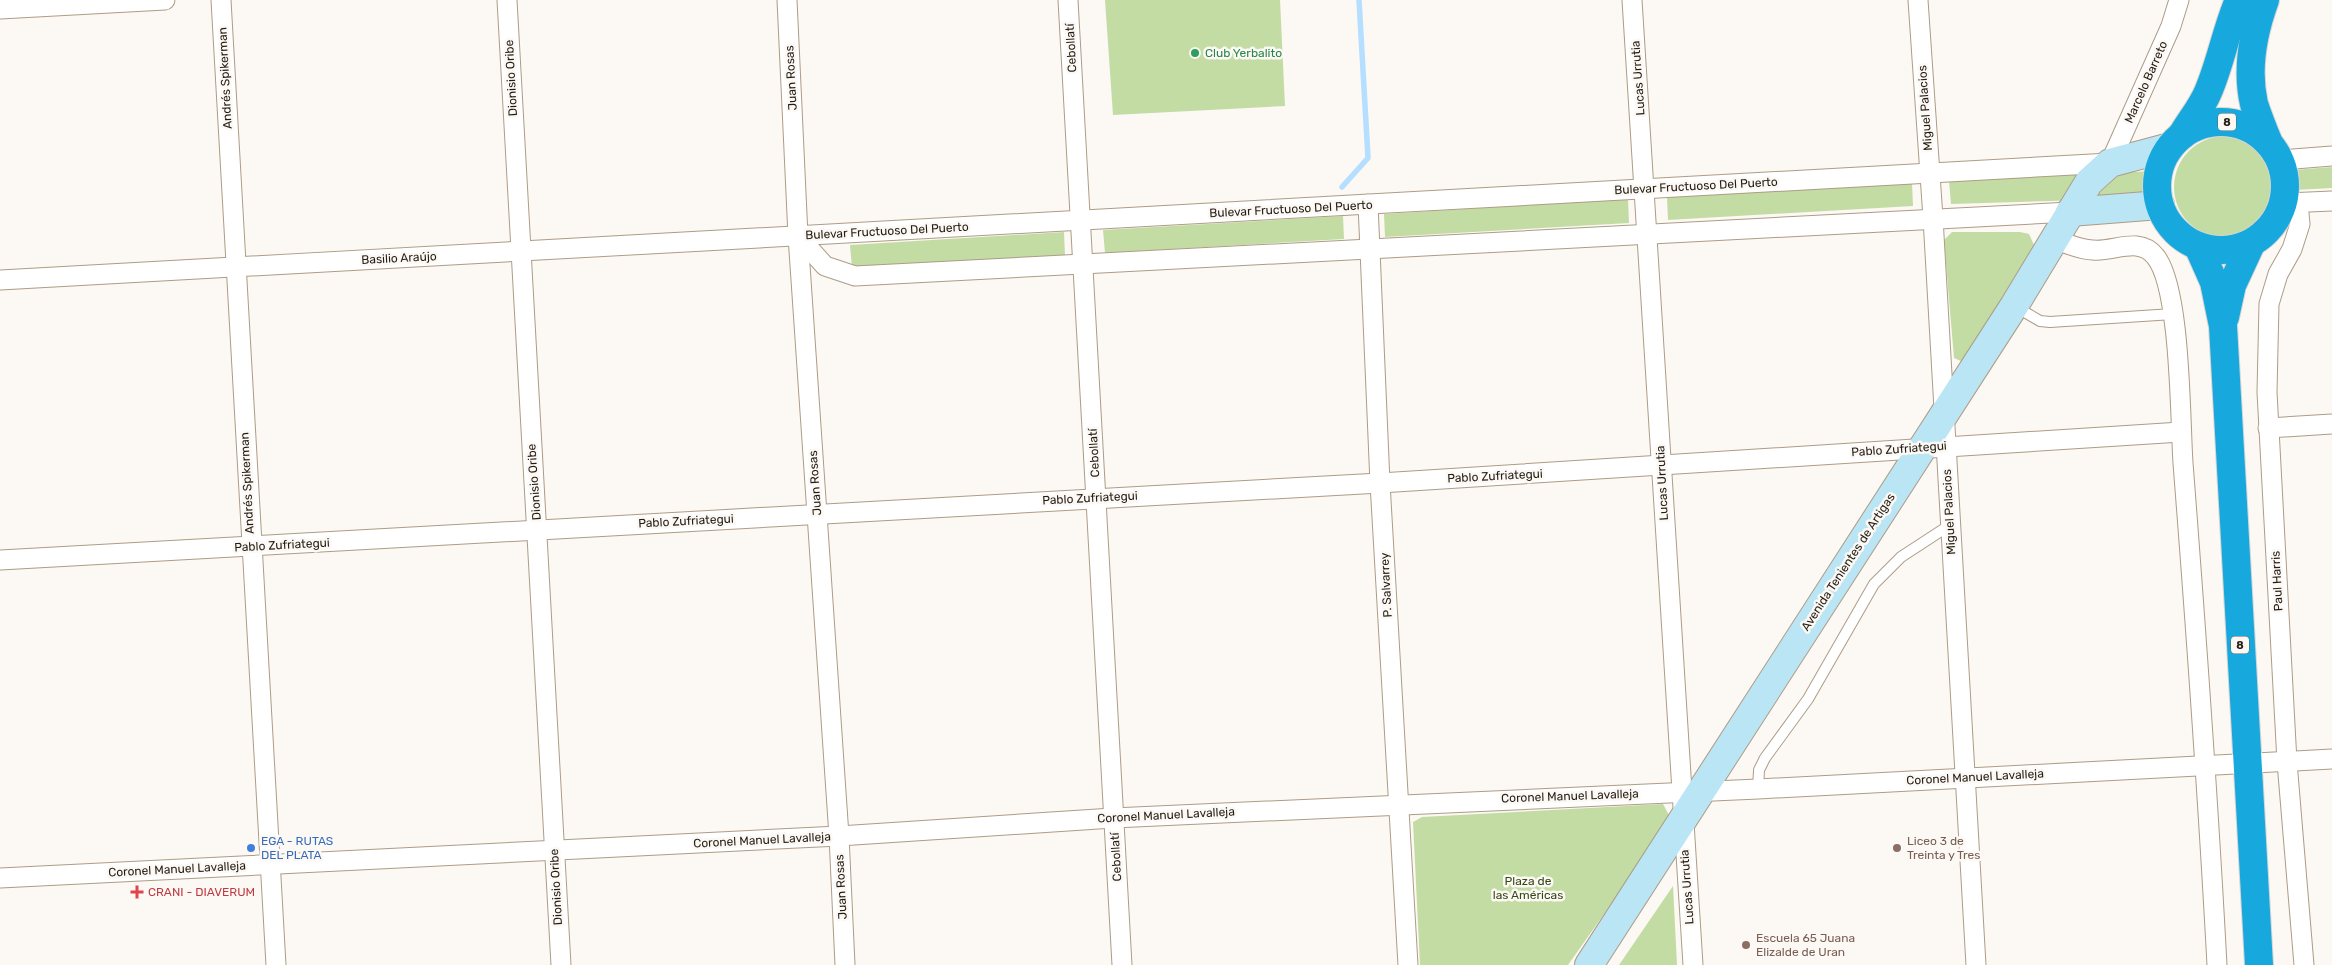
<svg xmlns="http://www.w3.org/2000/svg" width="2332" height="965" font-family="Rubik,sans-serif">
  <rect width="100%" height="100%" fill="#fcf8f4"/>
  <!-- green -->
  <g fill="#c3dca4">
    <path d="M1105 0H1280L1285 106 1113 115Z"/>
    <circle cx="2225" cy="187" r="51"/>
    <path d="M2332 167V188L2295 190 2294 170Z"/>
    <path d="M2154 171V198L1951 204 1949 181Z"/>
    <path d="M1912 183 1913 206 1668 220 1667 197Z"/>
    <path d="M1628 199 1629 223 1385 237 1384 214Z"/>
    <path d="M1343 216 1344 239 1105 253 1103 230Z"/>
    <path d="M1064 232 1065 256 852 268 850 245Z"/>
    <path d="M1952 232H2020L2029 234 2034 245 1965 359 1961 361 1954 358 1944 240Z"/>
    <path d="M1663 804 1671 819 1568 965H1420L1413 822 1422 817Z"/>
    <path d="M1673 886 1677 965H1619Z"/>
  </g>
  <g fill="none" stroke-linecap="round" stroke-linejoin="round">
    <!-- stream -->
    <path stroke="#b6deff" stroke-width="5.5" d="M1342 187 1368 158 1359 0"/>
    <defs>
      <g id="lane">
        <path d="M2016 307 2040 321 2050 322 2173 314"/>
        <path d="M1758 789 1759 770 1765 758 1808 699 1874 584 1901 557 1950 525"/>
      </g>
      <g id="street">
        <path d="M221 0 276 965"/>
        <path d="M507 0 561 965"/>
        <path d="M787 0 798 236 839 836 845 965"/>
        <path d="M1068 0 1122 965"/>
        <path d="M1632 0C1655 321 1670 644 1693 965"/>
        <path d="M1918 0 1933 218 1976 965"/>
        <path d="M0 9 165 0"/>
        <path d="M2281 160 2332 156"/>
        <path d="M2284 203 2332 201"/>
        <path d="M2298 203 2300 224 2292 249 2278 274 2269 304 2267 392 2287 762 2304 965"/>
        <path d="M1368 204 1380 483 1408 965"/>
        <path d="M798 236 825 266 855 276 2070 212"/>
        <path d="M2053 239C2066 243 2080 250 2093 250 2114 252 2139 236 2155 256 2181 286 2180 419 2183 463 2196 630 2208 797 2217 965"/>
        <path d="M0 280 2110 163 2171 26 2179 0"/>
        <path d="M2268 428 2332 424"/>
        <path d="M0 560 1380 483 2181 432"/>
        <path d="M0 878 839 836 1113 818 1758 789 2332 759"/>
      </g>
      <g id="secondary">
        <path d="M2070 212 2160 205"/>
        <path d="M1589 965 2014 306 2089 182 2110 163 2170 147"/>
      </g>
      <g id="highway">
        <path d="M2265 0C2253 33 2246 69 2254 104 2258 116 2263 129 2268 141"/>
        <circle cx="2221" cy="186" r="64"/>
        <path d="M2182 135C2190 121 2202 107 2208 92 2221 62 2226 30 2239 0"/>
        <path d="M2198 246 2214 282 2223 326 2259 965"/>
        <path d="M2225 317 2232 285 2251 244"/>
      </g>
    </defs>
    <!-- lane casing -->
    <use href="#lane" stroke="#ad9c86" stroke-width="12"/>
    <!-- street casing -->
    <use href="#street" stroke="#ad9c86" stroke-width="21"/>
    <!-- secondary casing -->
    <use href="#secondary" stroke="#ad9c86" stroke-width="30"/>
    <!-- highway casing -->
    <use href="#highway" stroke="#d7d6d5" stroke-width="30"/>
    <!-- lane -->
    <use href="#lane" stroke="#fff" stroke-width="10"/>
    <!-- street -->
    <use href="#street" stroke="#fff" stroke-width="19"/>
    <!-- secondary -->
    <use href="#secondary" stroke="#b9e5f5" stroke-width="28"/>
    <!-- highway -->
    <use href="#highway" stroke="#17a9dd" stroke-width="28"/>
  </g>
  <!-- markers -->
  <circle fill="#2e9e5b" stroke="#fcf8f4" stroke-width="2" cx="1195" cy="53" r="5"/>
  <circle fill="#3f7fe0" stroke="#fcf8f4" stroke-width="2" cx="251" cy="848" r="5"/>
  <g fill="#8d6e63" stroke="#fcf8f4" stroke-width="2">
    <circle cx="1897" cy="848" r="5"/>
    <circle cx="1746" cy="945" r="5"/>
  </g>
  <path fill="#e0444e" stroke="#fcf8f4" stroke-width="2" d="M134.5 884.5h5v5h5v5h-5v5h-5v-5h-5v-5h5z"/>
  <g text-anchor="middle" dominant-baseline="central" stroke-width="5" stroke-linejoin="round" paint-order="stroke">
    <!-- shield labels -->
    <g fill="#fcf8f4" stroke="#645e57" stroke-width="1">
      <rect x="2218" y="113.5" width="18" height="17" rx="4"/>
      <rect x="2231" y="636.5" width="18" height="17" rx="4"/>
    </g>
    <g font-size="11" font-weight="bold" fill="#231c14">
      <text x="2227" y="122">8</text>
      <text x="2240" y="645">8</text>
    </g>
    <!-- street labels -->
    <g font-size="12" fill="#231c14" stroke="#fcf8f4">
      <text transform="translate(1071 48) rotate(-93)">Cebollatí</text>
      <text transform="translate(225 78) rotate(-93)">Andrés Spikerman</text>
      <text transform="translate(511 78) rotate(-93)">Dionisio Oribe</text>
      <text transform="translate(791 78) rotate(-93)">Juan Rosas</text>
      <text transform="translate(1638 78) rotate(-94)">Lucas Urrutia</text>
      <text transform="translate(2146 82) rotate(-66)">Marcelo Barreto</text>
      <text transform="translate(1925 108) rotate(-94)">Miguel Palacios</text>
      <text transform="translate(1696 186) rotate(-3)">Bulevar Fructuoso Del Puerto</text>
      <text transform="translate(1291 209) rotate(-3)">Bulevar Fructuoso Del Puerto</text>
      <text transform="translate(887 231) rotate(-3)">Bulevar Fructuoso Del Puerto</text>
      <text transform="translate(399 258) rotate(-3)">Basilio Araújo</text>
      <text transform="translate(1899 449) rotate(-4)">Pablo Zufriategui</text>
      <text transform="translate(1094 453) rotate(-93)">Cebollatí</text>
      <text transform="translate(1495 476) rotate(-3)">Pablo Zufriategui</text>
      <text transform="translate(534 482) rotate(-94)">Dionisio Oribe</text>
      <text transform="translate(247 483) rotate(-93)">Andrés Spikerman</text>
      <text transform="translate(815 483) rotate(-94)">Juan Rosas</text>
      <text transform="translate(1662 483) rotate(-93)">Lucas Urrutia</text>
      <text transform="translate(1090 498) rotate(-3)">Pablo Zufriategui</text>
      <text transform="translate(1949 512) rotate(-93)">Miguel Palacios</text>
      <text transform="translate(686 521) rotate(-3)">Pablo Zufriategui</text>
      <text transform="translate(282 545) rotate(-3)">Pablo Zufriategui</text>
      <text transform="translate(1848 562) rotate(-57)">Avenida Tenientes de Artigas</text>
      <text transform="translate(2277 581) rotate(-93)">Paul Harris</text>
      <text transform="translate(1386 585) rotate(-93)">P. Salvarrey</text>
      <text transform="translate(1975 777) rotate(-3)">Coronel Manuel Lavalleja</text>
      <text transform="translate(1570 796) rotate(-2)">Coronel Manuel Lavalleja</text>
      <text transform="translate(1166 815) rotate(-3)">Coronel Manuel Lavalleja</text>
      <text transform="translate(762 840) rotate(-3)">Coronel Manuel Lavalleja</text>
      <text transform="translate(1116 857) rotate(-93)">Cebollatí</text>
      <text transform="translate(177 869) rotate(-3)">Coronel Manuel Lavalleja</text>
      <text transform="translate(556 887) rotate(-93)">Dionisio Oribe</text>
      <text transform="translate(841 887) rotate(-93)">Juan Rosas</text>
      <text transform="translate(1687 887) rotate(-94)">Lucas Urrutia</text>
    </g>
    <!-- leisure labels -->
    <g font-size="12" fill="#27864d" stroke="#fcf8f4" text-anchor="start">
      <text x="1205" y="53">Club Yerbalito</text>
    </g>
    <!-- shop labels -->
    <g font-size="12" fill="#366cbe" stroke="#fcf8f4" text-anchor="start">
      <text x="261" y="841">EGA - RUTAS<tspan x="261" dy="14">DEL PLATA</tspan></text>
    </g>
    <!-- education labels -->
    <g font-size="12" fill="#785e54" stroke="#fcf8f4" text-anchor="start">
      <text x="1907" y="841">Liceo 3 de<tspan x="1907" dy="14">Treinta y Tres</tspan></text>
      <text x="1756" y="938">Escuela 65 Juana<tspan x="1756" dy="14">Elizalde de Uran</tspan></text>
    </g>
    <!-- park labels -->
    <g font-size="12" fill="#354814" stroke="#fcf8f4">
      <text x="1528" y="881">Plaza de<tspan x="1528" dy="14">las Américas</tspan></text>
    </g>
    <!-- health labels -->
    <g font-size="12" fill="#be3a42" stroke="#fcf8f4" text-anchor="start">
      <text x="148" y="892">CRANI - DIAVERUM</text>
    </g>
  </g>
</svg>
